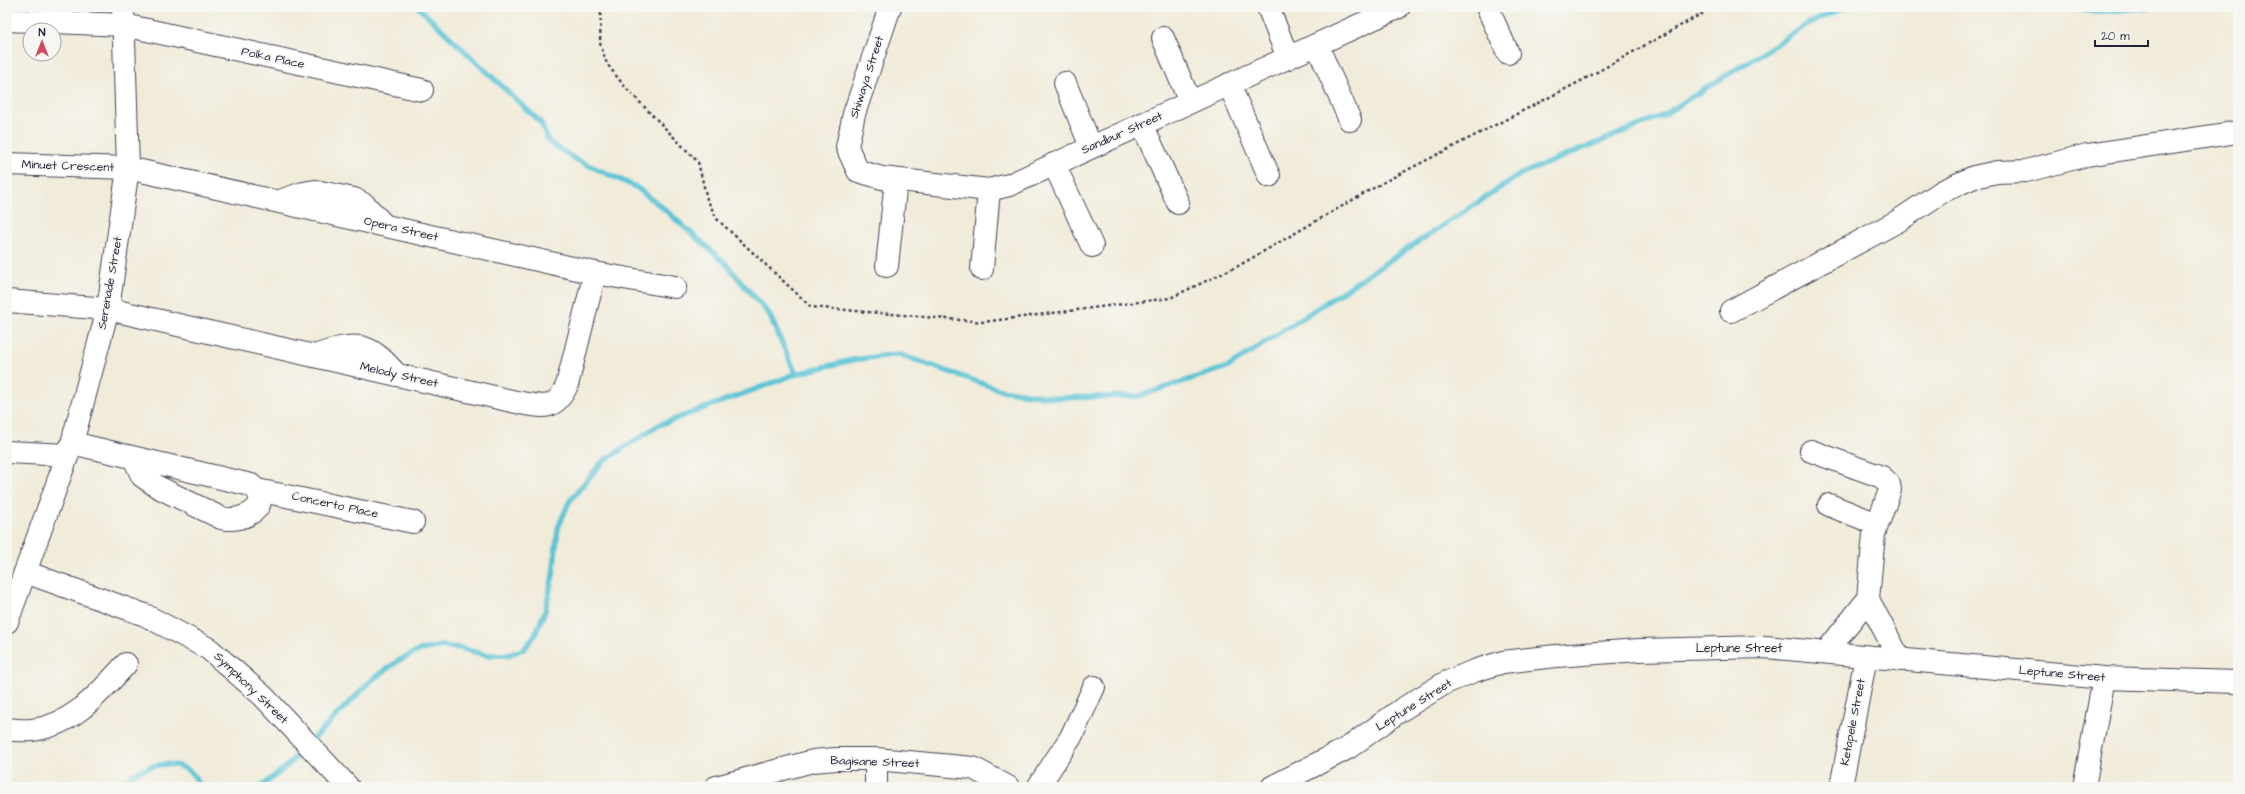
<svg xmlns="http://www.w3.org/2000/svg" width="2245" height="794" font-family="'Architects Daughter',sans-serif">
  <rect width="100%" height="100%" fill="#f6f6f2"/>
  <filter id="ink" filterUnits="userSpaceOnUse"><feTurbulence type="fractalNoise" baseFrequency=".025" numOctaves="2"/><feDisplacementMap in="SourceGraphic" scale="8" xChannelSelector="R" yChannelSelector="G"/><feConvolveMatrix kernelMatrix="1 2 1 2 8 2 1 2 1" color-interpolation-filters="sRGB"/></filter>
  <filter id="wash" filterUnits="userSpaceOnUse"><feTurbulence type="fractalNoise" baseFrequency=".012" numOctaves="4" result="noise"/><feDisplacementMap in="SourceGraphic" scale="16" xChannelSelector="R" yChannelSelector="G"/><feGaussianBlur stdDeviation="0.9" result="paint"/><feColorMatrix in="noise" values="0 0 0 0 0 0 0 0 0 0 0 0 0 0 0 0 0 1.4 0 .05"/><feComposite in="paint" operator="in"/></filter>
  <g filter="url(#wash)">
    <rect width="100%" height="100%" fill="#f1ebd9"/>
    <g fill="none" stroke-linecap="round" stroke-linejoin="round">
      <!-- stream -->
      <g stroke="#5bc4d6" stroke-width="5.5">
        <path d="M418 7 541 123 549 142 575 159 636 187 662 207 725 263 769 314 796 374"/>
        <path d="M2066 7C2092 14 2123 10 2150 7"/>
        <path d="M311 741 373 679 398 661 420 650 442 646 460 648 486 655H508L524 649 535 635 545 611 553 575 558 528 569 502 602 462 659 425 796 374 852 360 898 354 1001 390 1055 398 1139 396 1228 367 1521 174 1662 116 1808 24 1845 7"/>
        <path d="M117 787C124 782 132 775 140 771 163 760 191 761 200 787"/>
        <path d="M261 787 289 764 305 747"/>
      </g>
    </g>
  </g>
  <g filter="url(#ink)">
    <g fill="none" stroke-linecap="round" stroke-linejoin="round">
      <defs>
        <g id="minor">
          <path d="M890 7 854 114 847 147 858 171 882 178 989 190 1009 185 1399 7"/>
          <path d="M1268 7 1288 58"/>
          <path d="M1487 7 1508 53"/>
          <path d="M7 20 124 25 422 90"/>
          <path d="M1163 38 1190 102"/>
          <path d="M1317 45 1350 120"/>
          <path d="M1065 83 1091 147"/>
          <path d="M1229 84 1269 176"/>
          <path d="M1142 124 1178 203"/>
          <path d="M7 164 128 168 595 273 675 287"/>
          <path d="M1054 164 1092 246"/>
          <path d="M280 201 303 193 315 191 354 199 365 205 384 225"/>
          <path d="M887 266 896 180"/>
          <path d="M982 269 989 190"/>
          <path d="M7 301 108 309 516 402C542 407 555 412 567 385L595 273"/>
          <path d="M1731 311 1898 221 1943 191 1974 177 1997 172 2026 171 2087 155 2238 132"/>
          <path d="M315 356C356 341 368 341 397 375"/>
          <path d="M72 443 251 485C276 504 244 524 221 518L158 487 142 476 134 458"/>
          <path d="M1811 451 1882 477 1889 484 1890 490 1874 534 1868 599 1900 660"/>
          <path d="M7 452 67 455"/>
          <path d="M257 490 413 522"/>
          <path d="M1829 505 1877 524"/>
          <path d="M25 572 145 615 209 649 263 696 348 787"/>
          <path d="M7 622 72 443 108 309 128 168 123 7"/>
          <path d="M1826 652 1868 599"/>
          <path d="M7 729C15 730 24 731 32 730 73 726 100 692 126 664"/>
          <path d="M876 759V787"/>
          <path d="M716 787 813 761 836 759H876L973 768 1008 787"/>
          <path d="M1038 787 1071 737 1094 687"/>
          <path d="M1272 787 1348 748 1401 710 1445 683 1474 671 1503 662 1556 656 1639 650 1765 647 2104 678 2238 682"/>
          <path d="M1841 787 1866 657"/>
          <path d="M2084 787 2104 678"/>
        </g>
      </defs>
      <!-- minor casing -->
      <use href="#minor" stroke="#414053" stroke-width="24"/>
      <!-- path -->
      <path stroke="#414053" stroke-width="2.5" stroke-dasharray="3 3" stroke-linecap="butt" d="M601 7 600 43 607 64 625 87 698 162 707 199 717 219 811 307 983 322 1170 298 1240 265 1384 182 1579 82 1714 7"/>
      <!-- minor -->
      <use href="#minor" stroke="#fff" stroke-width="22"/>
    </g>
  </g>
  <g text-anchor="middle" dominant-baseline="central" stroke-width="3.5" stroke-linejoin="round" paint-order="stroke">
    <!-- street labels -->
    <g font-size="12" fill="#22223b" stroke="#f6f6f2">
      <text transform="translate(273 58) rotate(12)">Polka Place</text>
      <text transform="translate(867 77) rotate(-72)">Shiwaya Street</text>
      <text transform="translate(1122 133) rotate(-24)">Sandbur Street</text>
      <text transform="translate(68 166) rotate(2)">Minuet Crescent</text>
      <text transform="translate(401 229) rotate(13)">Opera Street</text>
      <text transform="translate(110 283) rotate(-80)">Serenade Street</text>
      <text transform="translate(399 375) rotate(13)">Melody Street</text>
      <text transform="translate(335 505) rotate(12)">Concerto Place</text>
      <text x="1739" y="648">Leptune Street</text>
      <text transform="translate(2062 674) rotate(5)">Leptune Street</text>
      <text transform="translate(251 688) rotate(44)">Symphony Street</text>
      <text transform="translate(1414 705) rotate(-32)">Leptune Street</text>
      <text transform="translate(1853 722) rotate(-79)">Ketapele Street</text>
      <text transform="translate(875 762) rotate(2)">Bagisane Street</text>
    </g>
  </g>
  <!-- margin -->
  <rect width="2245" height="794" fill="none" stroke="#f6f6f2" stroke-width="24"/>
  <!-- north arrow -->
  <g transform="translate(42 42)"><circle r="19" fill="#f6f6f2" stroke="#a1a1a9"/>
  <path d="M0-3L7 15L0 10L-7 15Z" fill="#d1495b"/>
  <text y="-6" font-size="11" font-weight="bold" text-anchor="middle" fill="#22223b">N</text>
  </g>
  <!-- scale -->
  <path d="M2095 40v6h53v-6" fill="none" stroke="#22223b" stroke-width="2"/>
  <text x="2101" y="40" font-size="12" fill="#22223b" stroke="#f6f6f2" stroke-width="3" paint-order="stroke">20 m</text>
</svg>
